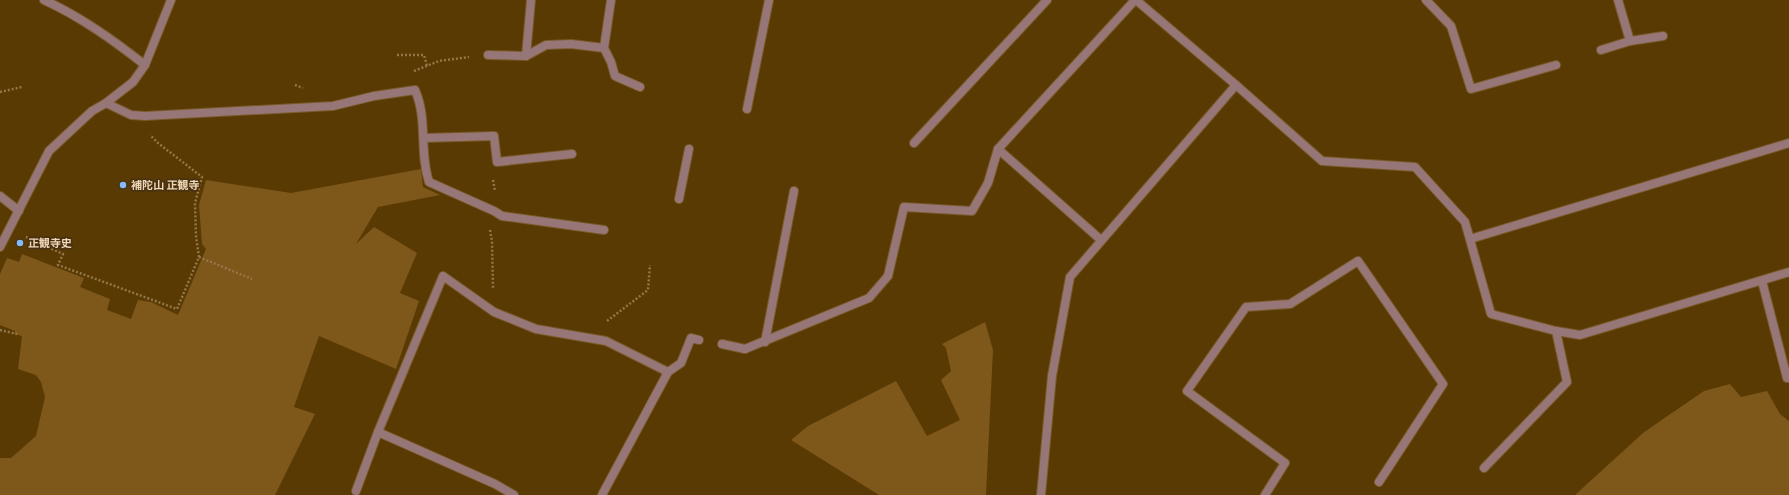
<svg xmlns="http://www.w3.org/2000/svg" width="1789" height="495" font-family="'Public Sans','Noto Sans JP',sans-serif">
  <rect width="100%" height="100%" fill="#5a3a03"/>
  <!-- green -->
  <g fill="#7e571b">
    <path d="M421 169 423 187 440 195 378 207 356 244 374 227 417 253 400 293 419 301 396 369 319 336 294 407 315 414 275 495H0V458H11L36 436 45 397 41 382 36 375 18 369 22 336 14 334 15 331 0 325V274L7 258 19 262 22 254 84 278 80 287 110 299 107 310 131 319 138 300 151 302 178 315 206 249 202 244 199 205 206 180 291 193Z"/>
    <path d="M985 322 993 350 986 495H879L791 440 808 426 896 381 927 436 960 420 941 380 951 371 946 348 942 344Z"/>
    <path d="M1730 384 1741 397 1767 391 1780 414 1789 421V495H1575L1643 433 1663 419 1704 391Z"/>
  </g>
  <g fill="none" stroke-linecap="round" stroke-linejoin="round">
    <defs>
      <g id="lane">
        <path d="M44 0C81 17 113 40 145 65"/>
        <path d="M488 55 526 56 546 45 571 44 604 48 611 62 615 76 640 87"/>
        <path d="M106 103 131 115 145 116 333 106 374 96 415 90C428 119 419 152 429 182L494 211 502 216 604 230"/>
        <path d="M424 138 494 136 497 162 572 154"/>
        <path d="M679 199 689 149"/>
        <path d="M722 344 745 349"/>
        <path d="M668 372 681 363 691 338 699 340"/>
        <path d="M356 491 378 432"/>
      </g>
      <g id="street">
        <path d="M1136 0 1236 85 1322 161 1415 167 1465 222 1491 314 1556 331 1580 335 1789 272"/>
        <path d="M1426 0 1451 26 1471 89 1556 65"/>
        <path d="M1618 0 1630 41"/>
        <path d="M604 48 611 0"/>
        <path d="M1601 50 1630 41 1663 36"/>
        <path d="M526 56 531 0"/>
        <path d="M747 109 769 0"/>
        <path d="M914 143 1047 0"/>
        <path d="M998 149 1101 240"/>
        <path d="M0 196 19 211"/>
        <path d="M1470 239 1789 143"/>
        <path d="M0 247 49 151 92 111 106 103 133 82 145 65 171 0"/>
        <path d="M1762 281 1787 378H1789"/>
        <path d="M765 342 794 191"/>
        <path d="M745 349 869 298 888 276 904 207 972 211 988 183 998 149 1135 0"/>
        <path d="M1484 468 1567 382 1556 331"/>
        <path d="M514 495 495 484 378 432 443 276 494 312 536 329 606 341 668 372 602 495"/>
        <path d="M1041 495 1052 376 1070 277 1236 85"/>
        <path d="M1265 495 1285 463 1187 391 1246 307 1290 304 1358 261 1443 384 1379 482"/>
      </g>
    </defs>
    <!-- lane casing -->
    <use href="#lane" stroke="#785927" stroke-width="10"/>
    <!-- street casing -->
    <use href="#street" stroke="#785927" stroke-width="10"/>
    <!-- path -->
    <g stroke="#937649" stroke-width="2.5" stroke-dasharray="2 2" stroke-linecap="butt">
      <path d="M397 55H424L427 66"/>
      <path d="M414 71 439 61 469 57"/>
      <path d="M295 85 303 88"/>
      <path d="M0 92 22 87"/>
      <path d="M493 180 495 191"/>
      <path d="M490 230 492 241 493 289"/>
      <path d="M26 237 63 254 58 265 177 309 199 257 196 236 195 203 202 177 158 143 150 135"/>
      <path d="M199 257 252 279"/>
      <path d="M607 321 648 290 650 265"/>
      <path d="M0 330 17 334"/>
    </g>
    <!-- lane -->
    <use href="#lane" stroke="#977678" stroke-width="8"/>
    <!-- street -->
    <use href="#street" stroke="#977678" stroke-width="8"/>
  </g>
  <!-- markers -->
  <g fill="#86bbfb" stroke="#493210" stroke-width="1.5">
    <circle cx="123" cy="185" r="4"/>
    <circle cx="20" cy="243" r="4"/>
  </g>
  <g text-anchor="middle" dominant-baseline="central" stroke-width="3.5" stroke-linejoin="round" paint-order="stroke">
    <!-- poi labels -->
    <g font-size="11" font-weight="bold" fill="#eed6b7" stroke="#493210" text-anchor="start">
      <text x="131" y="185">補陀山 正観寺</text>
      <text x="28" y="243">正観寺史</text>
    </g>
  </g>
</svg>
